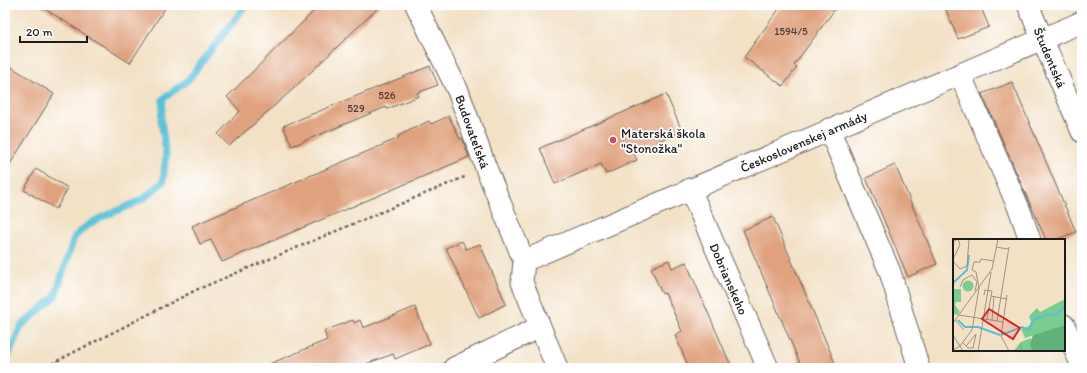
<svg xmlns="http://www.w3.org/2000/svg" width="1087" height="373" font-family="Itim,sans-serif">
  <rect width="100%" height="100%" fill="#fff"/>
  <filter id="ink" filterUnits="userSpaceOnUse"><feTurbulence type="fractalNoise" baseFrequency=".025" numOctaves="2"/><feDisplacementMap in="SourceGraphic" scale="8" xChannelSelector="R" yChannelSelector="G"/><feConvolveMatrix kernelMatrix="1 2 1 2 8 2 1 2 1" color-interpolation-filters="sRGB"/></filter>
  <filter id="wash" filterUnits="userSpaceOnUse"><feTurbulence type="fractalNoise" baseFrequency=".012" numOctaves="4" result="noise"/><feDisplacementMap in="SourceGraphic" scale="16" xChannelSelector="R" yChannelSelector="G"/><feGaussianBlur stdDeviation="0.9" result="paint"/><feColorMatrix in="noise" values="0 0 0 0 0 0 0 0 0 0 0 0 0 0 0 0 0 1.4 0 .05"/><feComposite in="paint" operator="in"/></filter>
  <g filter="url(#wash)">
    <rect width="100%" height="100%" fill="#f3e1c6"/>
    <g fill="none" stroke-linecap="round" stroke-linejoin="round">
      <!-- stream -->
      <path stroke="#5ac0d8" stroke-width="7" d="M5 364 21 326 55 297 74 238C94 214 120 213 144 198 150 194 157 187 163 182L166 155 161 120 163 99 188 80 246 5"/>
    </g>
    <g id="blocks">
      <!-- building -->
      <g fill="#e0a17e">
        <path d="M39 5H167L130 63Z"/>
        <path d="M320 5H381L292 90 229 146 218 134 240 111 227 97Z"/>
        <path d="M782 5H838L794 65 797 67 783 86 744 57Z"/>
        <path d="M944 5H980L989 27 958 39Z"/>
        <path d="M5 63 54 94 5 172Z"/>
        <path d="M430 66 438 85 417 93 419 96 387 109 386 107 292 146 283 126Z"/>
        <path d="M1012 82 1076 232 1055 240H1046L982 94Z"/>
        <path d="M666 94 682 131 633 152 637 160 606 174 601 164 555 184 540 148Z"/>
        <path d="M449 116 460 139 462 138 469 157 222 262 211 240 200 244 192 226 399 138 398 136 429 121 431 124Z"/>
        <path d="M895 165 937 264 908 277 866 178Z"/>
        <path d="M36 169 68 188 56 209 24 190Z"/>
        <path d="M773 217 837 368H802L743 230Z"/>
        <path d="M462 241 466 249 480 244 506 304 479 318 446 248Z"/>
        <path d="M669 260 672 268 686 262 732 368H689L675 335 682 331 665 293 662 294 651 268Z"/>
        <path d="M415 307 430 344 395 359 393 354 355 368H260L327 340 324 331 353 320 354 323 360 320 363 328Z"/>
      </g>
    </g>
  </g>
  <g filter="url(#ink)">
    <use href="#blocks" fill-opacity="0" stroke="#676158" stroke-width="1"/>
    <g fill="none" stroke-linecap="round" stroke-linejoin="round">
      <defs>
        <g id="street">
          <path id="s1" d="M416 5 458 91 486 168 524 261 522 282 557 368"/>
          <path id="s2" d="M1028 5 1082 132"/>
          <path d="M960 74 1020 211 1030 240"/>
          <path d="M829 129 890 272 919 368"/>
          <path id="s3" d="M690 189 768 368"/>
          <path id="s4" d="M524 261 1082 22"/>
          <path d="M1064 325 1082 366"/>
          <path d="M454 368 540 327"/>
        </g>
      </defs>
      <!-- street casing -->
      <use href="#street" stroke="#676158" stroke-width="23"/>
      <!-- path -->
      <g stroke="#676158" stroke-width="2.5" stroke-dasharray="3 3" stroke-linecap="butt">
        <path d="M1003 5H1004"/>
        <path d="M48 368 53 363 196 290 467 176"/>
      </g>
      <!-- street -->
      <use href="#street" stroke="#fff" stroke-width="21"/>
    </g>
  </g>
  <!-- markers -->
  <circle fill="#d1495b" stroke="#fff" stroke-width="1.5" cx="613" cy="140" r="4"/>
  <g text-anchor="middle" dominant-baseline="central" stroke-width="3.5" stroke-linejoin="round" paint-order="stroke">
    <!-- number labels -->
    <g font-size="11" fill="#4d3d34">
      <text x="791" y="31">1594/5</text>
      <text x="387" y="95">526</text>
      <text x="356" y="108">529</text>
    </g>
    <!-- street labels -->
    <g font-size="13" fill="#1c1c1c" stroke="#fff">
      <text stroke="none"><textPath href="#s2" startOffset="57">Študentská</textPath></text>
      <text stroke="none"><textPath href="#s1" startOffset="139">Budovateľská</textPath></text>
      <text stroke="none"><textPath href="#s4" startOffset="304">Československej armády</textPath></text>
      <text stroke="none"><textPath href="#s3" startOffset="98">Dobrianskeho</textPath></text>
    </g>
    <!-- poi labels -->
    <g font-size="13" fill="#1c1c1c" stroke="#fff" text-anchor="start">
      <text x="621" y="133">Materská škola<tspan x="621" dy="15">"Stonožka"</tspan></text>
    </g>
  </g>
  <!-- overview -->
  <g transform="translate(953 239)">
    <rect width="112" height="112" fill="#f3e1c6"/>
    <path d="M9.5 47a5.5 5.5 0 1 1 11 0a5.5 5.5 0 1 1-11 0ZM0 50H8V63H3L2 66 7 73 4 76 0 75ZM112 60V86L72 99 68 90 76 87 78 83 76 77 84 69 87 73ZM78 99 79 112H62L66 106 59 112 68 103Z" fill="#79cd90"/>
    <path d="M112 86V112H79L77 105 80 96Z" fill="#62b07a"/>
    <path fill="none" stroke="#5ac0d8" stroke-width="2" d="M0 44 14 31 16 16M5 81 12 88H25L47 96M48 96 69 88 76 91 80 81 94 76H102L112 68"/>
    <path fill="none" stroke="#9d9282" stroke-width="1" d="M0 3 5 0 7 6 0 20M43 8 55 10M0 22 7 30 14 27 16 0M7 48 10 41 19 36 24 43 22 52M31 56 32 51 39 52 34 80M54 56 48 97 56 112M38 57 54 60M6 76 50 83M2 81 11 91M39 81 41 57M44 82 56 8M0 84 39 30 45 0M0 96 10 112M10 104 15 109H20L23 95 13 107M0 111 7 107 19 91 26 49 23 33 19 31 21 23H27L28 20 41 22M25 112 38 33M61 112 68 106 69 112"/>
    <path fill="#d62828" fill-opacity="0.15" stroke="#d62828" stroke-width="2" d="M36 70 67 89 60 100 29 80Z"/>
    <rect width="112" height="112" fill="none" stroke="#1c1c1c" stroke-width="2"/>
  </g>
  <!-- margin -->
  <rect width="1087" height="373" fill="none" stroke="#fff" stroke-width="20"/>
  <!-- scale -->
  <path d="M20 36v6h67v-6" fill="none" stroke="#1c1c1c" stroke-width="2"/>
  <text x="26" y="36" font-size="12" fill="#1c1c1c" stroke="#ffffff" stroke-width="3" paint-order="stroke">20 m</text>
</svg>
